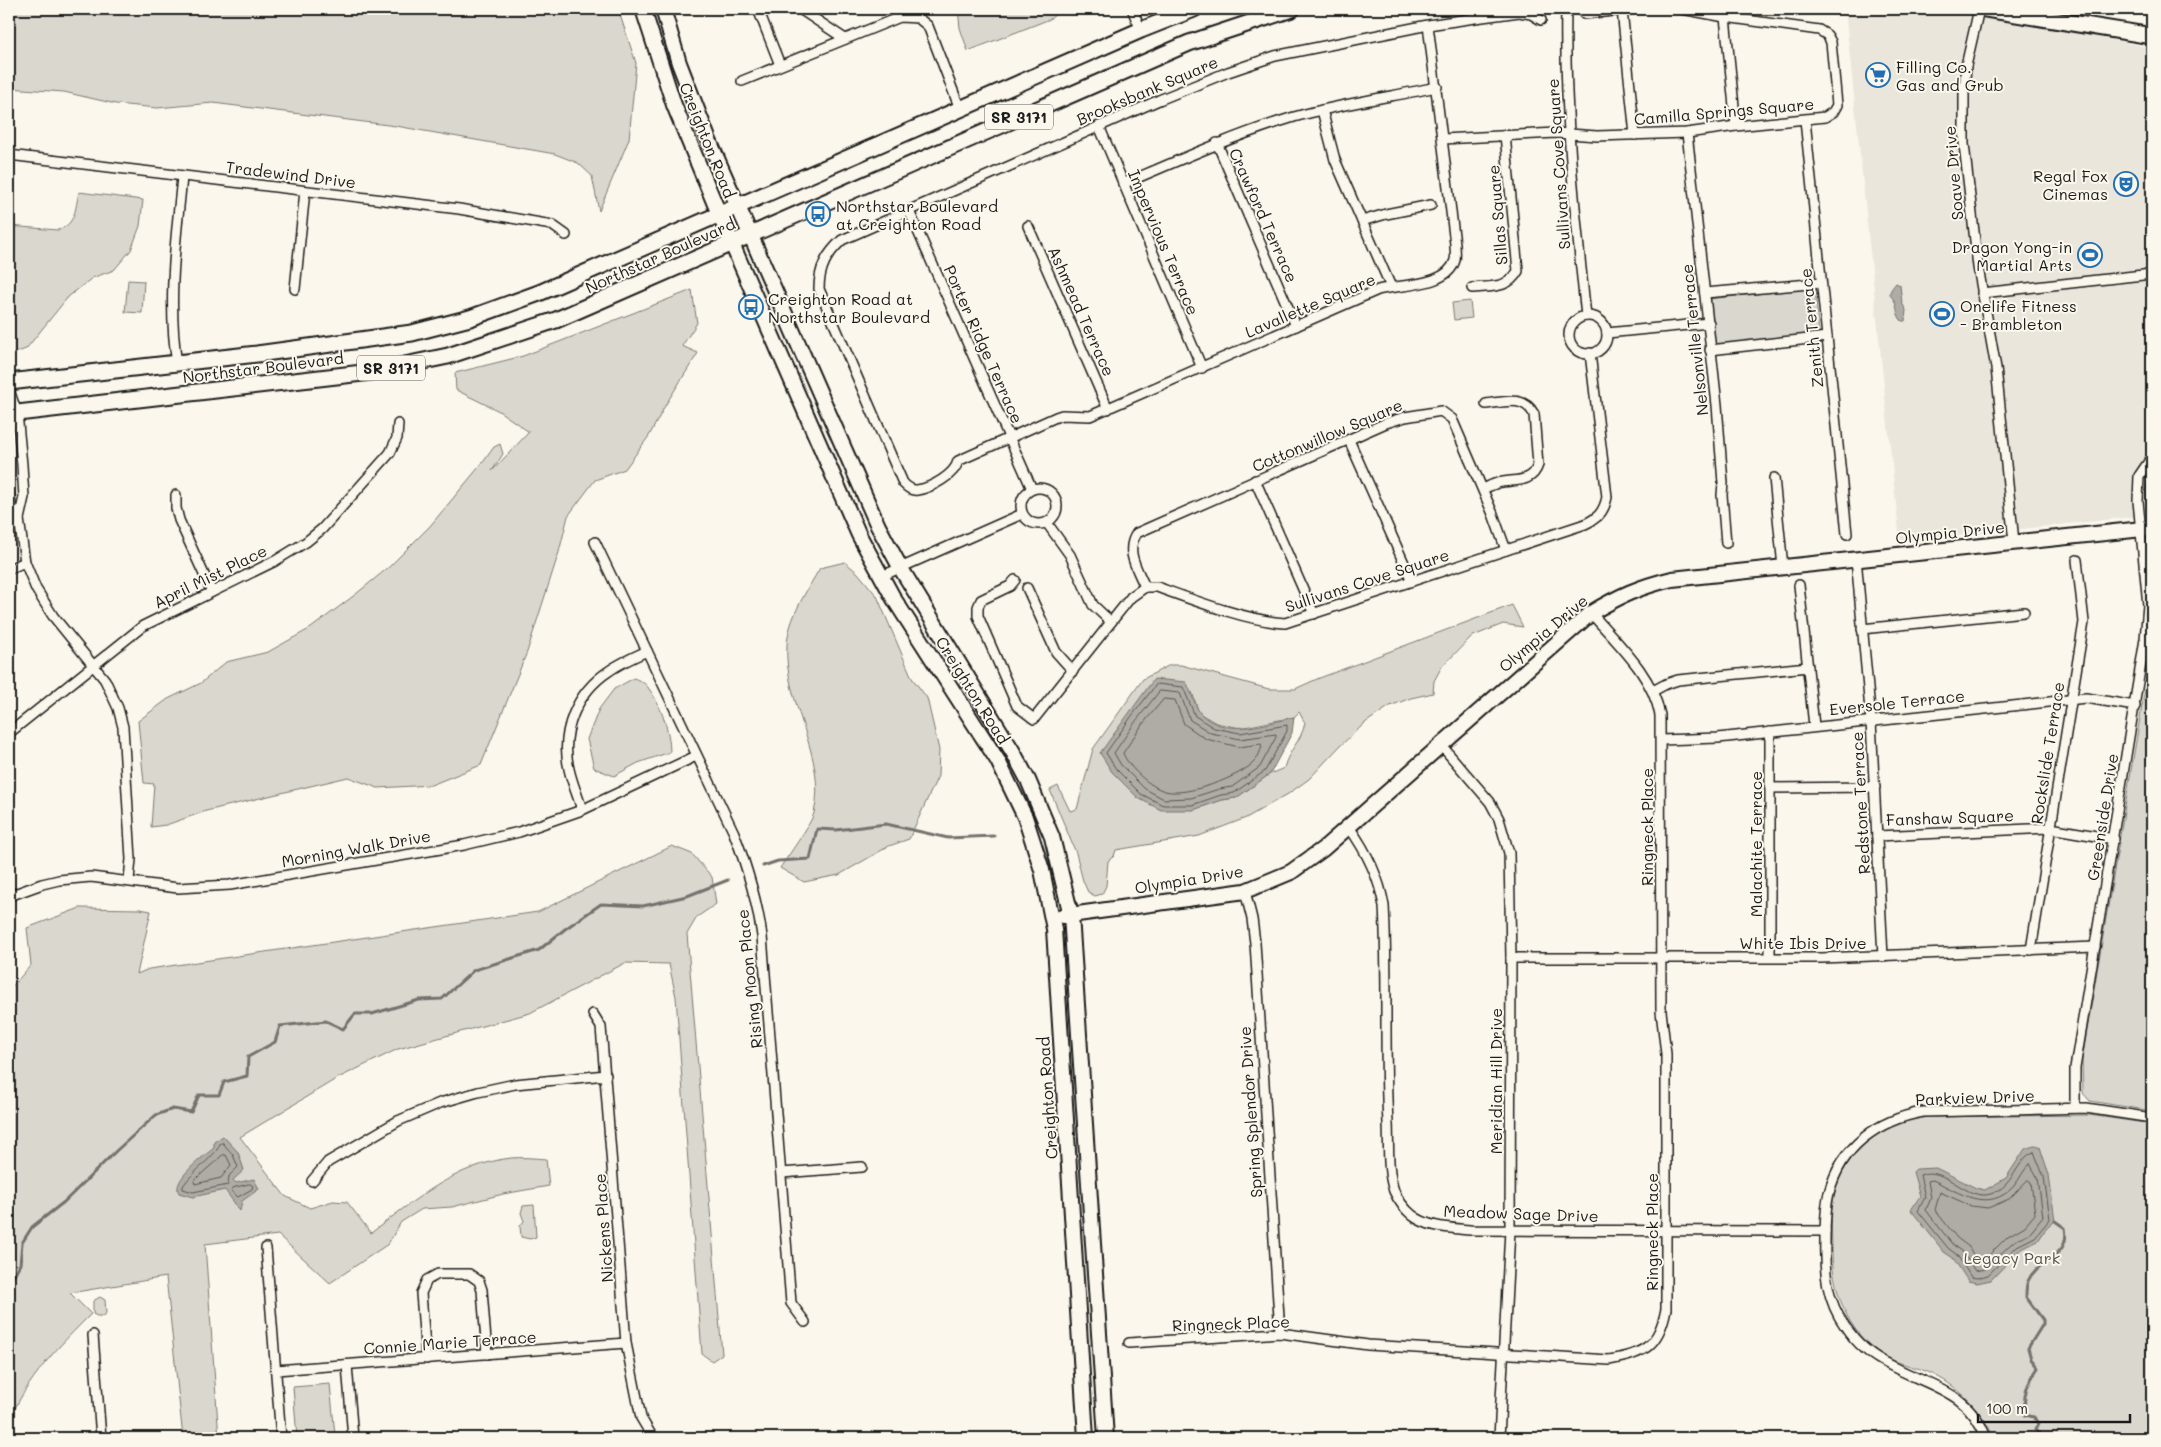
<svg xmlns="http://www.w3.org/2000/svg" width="2161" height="1447" font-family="Mali,sans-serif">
  <rect width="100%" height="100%" fill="#fbf7ec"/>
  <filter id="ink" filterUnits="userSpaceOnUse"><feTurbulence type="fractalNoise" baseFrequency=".02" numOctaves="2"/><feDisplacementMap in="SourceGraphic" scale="10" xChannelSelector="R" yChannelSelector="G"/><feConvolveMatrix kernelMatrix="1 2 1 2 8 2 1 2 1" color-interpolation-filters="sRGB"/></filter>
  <g filter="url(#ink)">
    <!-- built -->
    <path fill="#eae6dc" d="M1845 9H1916L2011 19 2152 48V515L1900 542Z"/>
    <!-- green -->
    <g fill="#dad7ce" stroke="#7b7a75" fill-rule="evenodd">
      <path d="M9 9H618L636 63 629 139 599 211 592 176 578 163 555 154 396 126 213 103 157 108 116 104 64 92 9 88Z"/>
      <path d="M958 9H1061V10L1050 19 968 51 960 28Z"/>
      <path d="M79 192 143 200 140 226 131 250 114 270 92 278 68 297 26 349 9 355V226L58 230C76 224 75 209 79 192Z"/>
      <path d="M128 280 144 281 142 313 125 312Z"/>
      <path d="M1815 288 1819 334 1713 345 1708 299Z"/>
      <path d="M692 290 697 323 682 346 698 353 666 404 649 436 625 469 595 480 568 516 559 552 527 652 481 765 431 785 378 788 348 777 206 811 166 825 151 827 154 784 144 783 138 721 168 699 201 683 226 662 268 652 311 628 356 594 389 567 430 526 484 461 494 447 500 444 503 454 492 471 529 432 499 411 456 390 455 373 523 356Z"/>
      <path d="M1470 301 1472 318 1454 320 1452 303Z"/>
      <path d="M2152 468V509C2142 496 2146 482 2152 468Z"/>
      <path d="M845 562 858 573 877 596 912 678 927 698 939 750 938 776 909 839 889 846 839 875 804 882 780 868C788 856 811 824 814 813 828 757 783 701 787 645 788 619 807 590 820 568Z"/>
      <path d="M1512 605 1523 627 1503 624 1471 637 1441 668 1434 681 1433 693 1411 698 1390 706 1365 723 1340 746 1309 779 1288 794 1246 818 1199 836 1116 850 1114 856 1108 861 1106 886 1102 894 1095 896 1088 892 1083 881 1076 853 1050 790 1058 786 1070 811 1077 809 1093 749 1143 679 1170 665H1181L1269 689H1295L1317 679ZM1192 692 1199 713 1216 723 1240 728 1294 717 1299 712 1305 723C1301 742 1289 749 1284 768L1270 774 1236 798 1222 800 1193 810Z"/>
      <path d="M2152 647V1111L2090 1101 2083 1093 2082 1060Z"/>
      <path d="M634 678C638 680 644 682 647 686 660 703 670 730 670 752L638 763 614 776 594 768 587 739 599 709 614 689Z"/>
      <path d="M672 846 692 854 712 877 716 904 697 917 687 934 722 1354 712 1361 702 1354 676 997 669 964 625 963 530 1013 398 1049 336 1079 240 1137 285 1196 310 1208 333 1201 347 1202 371 1233C413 1201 457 1164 511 1158 522 1157 534 1158 546 1159L549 1186 503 1194 452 1207 422 1209 401 1222 388 1244 330 1283 278 1235 205 1244 219 1438H183L166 1277 70 1293 91 1314C59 1346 26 1379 9 1422V990L31 965 27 928 80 908 140 909 151 911 137 974 149 969 538 912Z"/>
      <path d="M2089 1115 2152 1124V1438H1994C1981 1409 1958 1385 1928 1372 1917 1367 1904 1365 1892 1360 1851 1341 1833 1296 1832 1253 1832 1230 1829 1207 1837 1185 1851 1147 1883 1124 1922 1117Z"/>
      <path d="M534 1205 536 1237 530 1239 521 1237 520 1226 524 1221 521 1213 523 1206Z"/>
      <path d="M100 1297 105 1300 106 1313 104 1316H97L93 1314V1301Z"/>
      <path d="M330 1384 335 1435 297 1438 293 1387Z"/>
    </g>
    <!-- water -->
    <g fill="#afaca5" stroke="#74726e">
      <path d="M1896 283 1900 285 1902 303 1906 310 1905 321H1902C1897 315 1898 313 1896 306 1893 293 1884 297 1896 283Z"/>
      <path d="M1154 679 1186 682C1191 690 1196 709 1201 714 1226 738 1265 724 1294 717L1292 733 1270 774 1236 798 1222 800 1193 810H1161L1138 798 1112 772 1100 753Z"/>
      <path d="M223 1136 238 1152 244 1170 233 1180 236 1183 254 1179 259 1189 242 1201 240 1211 225 1190 193 1197 179 1193C171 1180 204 1156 214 1148V1142Z"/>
      <path d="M2037 1145 2040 1147 2049 1175 2055 1221 2046 1229 2038 1241 2020 1250 1991 1280 1977 1283 1968 1281 1953 1258 1944 1252 1911 1210 1920 1196 1913 1172 1916 1169 1936 1168 1976 1188 1985 1190 2006 1178 2025 1149Z"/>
    </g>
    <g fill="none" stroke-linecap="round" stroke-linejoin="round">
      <!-- shore -->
      <g stroke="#575653" stroke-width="1">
        <path d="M1157 684 1183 687 1195 716 1214 728 1240 733 1287 725V731L1265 771 1234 793 1221 795 1192 805H1163L1141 794 1116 769 1106 753 1131 717Z"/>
        <path d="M1160 691 1180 693 1190 720 1211 733 1240 739 1276 734V737L1260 767 1232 787 1219 789 1191 798 1164 799 1145 789 1121 765 1114 753 1136 721Z"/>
        <path d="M1164 699 1175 700 1184 724 1206 739 1239 747 1261 744 1262 747C1260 751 1258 758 1255 761 1241 777 1186 797 1165 791 1150 787 1128 767 1123 753L1142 725Z"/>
        <path d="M223 1143 233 1155 238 1167 229 1176 228 1185 193 1192 183 1189V1186C191 1173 218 1154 220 1144Z"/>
        <path d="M2034 1152 2044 1177 2050 1219 2035 1237 2017 1246 1988 1275 1977 1278 1971 1277 1957 1255 1948 1248 1918 1211 1925 1197 1920 1175C1943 1165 1963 1197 1986 1195 2014 1191 2017 1156 2034 1152Z"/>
        <path d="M223 1155H226L231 1165 221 1178 195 1184 194 1181Z"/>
        <path d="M2030 1164 2038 1178 2043 1217 2031 1232 2013 1242 1985 1269 1975 1271 1962 1251 1952 1244 1926 1210 1931 1198 1928 1181 1933 1180C1960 1193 1988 1214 2014 1186 2020 1179 2023 1170 2030 1164Z"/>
        <path d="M2028 1180 2031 1182 2035 1214 2025 1226 2008 1236 1981 1263 1977 1262 1969 1247 1957 1238 1935 1210 1940 1192 1971 1206 1988 1208 2009 1199Z"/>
        <path d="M250 1184 253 1186 252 1189 238 1197 231 1191 233 1188Z"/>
      </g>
      <!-- stream -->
      <g stroke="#74726e" stroke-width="3">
        <path d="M763 866 778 861 810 859 817 829 836 830 886 824 948 838 994 836"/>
        <path d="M9 1284 20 1264 22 1243 32 1227 64 1202 117 1150 156 1115 173 1109 191 1112 199 1095H219L224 1082 247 1076 248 1057 275 1042 280 1026 326 1021 343 1029 355 1014H372L419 1000 442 999 474 970 539 950 565 929 601 904 643 906 687 896 728 880"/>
        <path d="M2044 1438 2035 1430 2038 1424 2034 1417 2025 1415C2023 1394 2026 1385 2038 1368L2031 1359 2028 1348 2043 1324V1320L2026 1297C2026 1292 2026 1285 2028 1281 2038 1258 2071 1258 2065 1228L2055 1221"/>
      </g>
      <defs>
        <g id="street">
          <path d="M758 9 780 65"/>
          <path d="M800 9 845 39"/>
          <path d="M1132 9 1141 30"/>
          <path d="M1566 9C1564 113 1575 212 1586 316"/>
          <path d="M1979 9 1966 66 1964 93V144L1978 267 1996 368 2014 542"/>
          <path d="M1622 10 1635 135"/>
          <path d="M1584 14 1635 9"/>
          <path d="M1725 17 1736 126"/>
          <path d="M1428 25 1455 244C1455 249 1456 256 1455 260 1448 287 1401 284 1378 290L1090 416 1062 415 1056 417 958 461C955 475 931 488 917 490 911 491 907 487 903 483L819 289C819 267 827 254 842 240L1159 100 1228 72 1275 56 1428 25 1475 18 1519 12 1531 14 1541 20"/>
          <path d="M742 81 900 17 918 18 928 26 960 109"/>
          <path d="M1322 110 1335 160 1391 287"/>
          <path d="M1805 120 1847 534"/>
          <path d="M1099 126 1202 368"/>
          <path d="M1687 133 1717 405 1723 483 1722 495 1726 543"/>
          <path d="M1443 139 1556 133 1597 136 1687 133 1736 126 1825 117 1833 112 1837 105 1831 42 1827 35 1819 30 1725 17 1682 9"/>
          <path d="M1217 143 1296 326"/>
          <path d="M9 155 459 209 552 225 566 235"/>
          <path d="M1123 184C1179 160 1235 135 1294 117 1341 104 1389 97 1437 87"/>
          <path d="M909 211 1032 489"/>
          <path d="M1362 221 1386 214 1431 205"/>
          <path d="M1028 226 1108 409"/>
          <path d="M1472 288C1491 286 1508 289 1518 271L1505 135"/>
          <path d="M295 289 305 191"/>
          <path d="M1705 293 1821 283"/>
          <path d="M1982 293 2152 274"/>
          <circle cx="1588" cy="335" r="19"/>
          <path d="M1607 333 1709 323"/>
          <path d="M1710 350 1827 337"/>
          <path d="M177 364C167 301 176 239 182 177"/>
          <path d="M9 390 17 413 22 465 24 497 19 519 25 562 36 589 53 616 105 680 118 708 123 727 131 859 129 880"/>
          <path d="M1349 440 1412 581"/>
          <path d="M1774 478 1783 567"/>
          <path d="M1255 480 1314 614"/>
          <circle cx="1039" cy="506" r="18"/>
          <path d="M1483 489C1488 487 1493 484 1498 483 1514 479 1532 484 1538 465L1534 414C1524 395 1504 402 1486 404"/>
          <path d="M9 493 11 506 19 519"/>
          <path d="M176 495V508L179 520 212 592"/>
          <path d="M1047 523 1070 555 1093 605 1111 622"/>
          <path d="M595 542 734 833C747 867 757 900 762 936L791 1303 805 1322"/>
          <path d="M1856 558 1871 721 1883 957"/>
          <path d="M9 569 25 562"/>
          <path d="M882 576 1022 514"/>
          <path d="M1015 580 1010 586 981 600 978 607V616L1017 706 1034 719 1131 597 1145 587H1157C1193 600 1248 621 1285 623L1585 524C1598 518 1604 512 1607 497L1590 353"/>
          <path d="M1799 585 1814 726"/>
          <path d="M1145 587C1138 570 1124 551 1137 533L1386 423 1405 417 1441 411 1452 419 1493 514 1506 550"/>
          <path d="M1027 588 1056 652 1073 671"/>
          <path d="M1862 629 2024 612"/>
          <path d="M1653 691 1666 684 1678 680 1808 667"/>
          <path d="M1770 732V957"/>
          <path d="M9 733 143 626 275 561 306 542 322 529 390 453 397 438 398 424"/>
          <path d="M1661 740 1718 738 2086 698 2135 706"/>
          <path d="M1441 745 1490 802 1499 819 1509 853 1511 958 1510 1230 1499 1438"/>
          <path d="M1770 788 1875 787"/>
          <path d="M582 810C578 796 572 783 569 769 560 731 577 692 609 671 620 663 634 657 647 651"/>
          <path d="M1349 827C1367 852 1379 876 1384 906 1388 978 1384 1051 1388 1123 1389 1145 1387 1170 1394 1191 1398 1200 1405 1209 1412 1215 1428 1228 1451 1228 1470 1230L1825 1231"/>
          <path d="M1877 836 2050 828 2114 839"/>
          <path d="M1245 891 1252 919 1255 943 1280 1333"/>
          <path d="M9 896 42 884 59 880 91 877 178 888 230 885 464 845 519 832 582 810 696 756"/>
          <path d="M2031 950 2084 622 2077 560"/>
          <path d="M1511 958H1822L2095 947"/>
          <path d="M593 1014 601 1027 626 1343 641 1418 653 1438"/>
          <path d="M2075 1108V1068L2145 639 2148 605 2138 501 2139 476 2152 457"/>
          <path d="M781 1173 862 1167"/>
          <path d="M312 1181 328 1162 398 1121 440 1103 478 1092 515 1084 606 1075"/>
          <path d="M266 1248 281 1438"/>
          <path d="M93 1335 101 1438"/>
          <path d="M1129 1343 1280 1333 1368 1345 1609 1360C1644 1354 1659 1346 1666 1309V1054L1661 1011 1660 715C1652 674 1618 644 1591 613"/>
          <path d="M426 1359 421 1293 427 1280 438 1274H469L479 1281 482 1290 487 1354"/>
          <path d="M347 1365 353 1438"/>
          <path d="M276 1370 626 1343"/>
          <path d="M1986 1438C1970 1391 1928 1386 1890 1365 1871 1356 1856 1343 1845 1326 1827 1301 1824 1272 1825 1242 1825 1227 1825 1209 1829 1193 1841 1146 1878 1120 1923 1112L2086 1108 2152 1118"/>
        </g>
        <g id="secondary">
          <path d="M643 9 674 105 719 214 859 535 894 599 998 761 1025 817 1042 870 1054 929 1086 1438"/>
          <path d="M663 9 679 63 708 138 878 526 900 567 1013 752 1028 780 1052 837 1071 915 1106 1438"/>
          <path d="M1063 916 1245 891 1291 872 1323 849 1591 613C1619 596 1639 587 1672 579L2152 528"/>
        </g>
        <g id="primary">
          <path d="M1986 9 2152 36"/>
          <path d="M9 382 257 354 412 333 470 318 539 293 1141 30 1194 9"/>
          <path d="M9 414 371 372 448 356 556 320 1189 43 1292 9"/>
        </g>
      </defs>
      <!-- street casing -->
      <use href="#street" stroke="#1c1c1c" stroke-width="12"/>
      <!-- secondary casing -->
      <use href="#secondary" stroke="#1c1c1c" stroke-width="18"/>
      <!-- primary casing -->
      <use href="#primary" stroke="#1c1c1c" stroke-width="19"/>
      <!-- street -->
      <use href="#street" stroke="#fbf7ec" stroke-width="9"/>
      <!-- secondary -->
      <use href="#secondary" stroke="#fbf7ec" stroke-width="14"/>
      <!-- primary -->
      <use href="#primary" stroke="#fbf7ec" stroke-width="15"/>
    </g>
  </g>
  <!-- icons -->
  <defs>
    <symbol id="supermarket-ring" viewBox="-11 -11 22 22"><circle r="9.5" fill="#fbf7ec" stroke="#1f6fb2" stroke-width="1.5"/><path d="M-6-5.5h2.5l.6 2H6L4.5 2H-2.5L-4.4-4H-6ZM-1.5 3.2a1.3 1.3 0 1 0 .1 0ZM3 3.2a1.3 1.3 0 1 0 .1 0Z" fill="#1f6fb2"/></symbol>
    <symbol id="theatre-ring" viewBox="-11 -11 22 22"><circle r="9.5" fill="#fbf7ec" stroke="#1f6fb2" stroke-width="1.5"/><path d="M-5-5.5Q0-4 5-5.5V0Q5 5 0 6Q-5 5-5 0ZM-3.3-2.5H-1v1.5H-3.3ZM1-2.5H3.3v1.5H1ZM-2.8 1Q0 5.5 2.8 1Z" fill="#1f6fb2"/></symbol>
    <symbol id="bus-ring" viewBox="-11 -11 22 22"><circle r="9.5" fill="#fbf7ec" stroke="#1f6fb2" stroke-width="1.5"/><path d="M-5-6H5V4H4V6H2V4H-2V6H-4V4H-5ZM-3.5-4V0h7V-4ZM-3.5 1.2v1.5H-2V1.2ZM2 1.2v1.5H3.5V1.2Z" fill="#1f6fb2"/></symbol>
    <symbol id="stadium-ring" viewBox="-11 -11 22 22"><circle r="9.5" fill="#fbf7ec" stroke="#1f6fb2" stroke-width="1.5"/><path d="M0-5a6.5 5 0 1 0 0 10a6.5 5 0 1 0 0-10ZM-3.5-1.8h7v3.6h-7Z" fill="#1f6fb2"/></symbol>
  </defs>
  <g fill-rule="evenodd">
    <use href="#supermarket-ring" x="1864" y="61" width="28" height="28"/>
    <use href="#theatre-ring" x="2112" y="170" width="28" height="28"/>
    <use href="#bus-ring" x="804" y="200" width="28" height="28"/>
    <use href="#stadium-ring" x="2076" y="241" width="28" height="28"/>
    <use href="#bus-ring" x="737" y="293" width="28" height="28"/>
    <use href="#stadium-ring" x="1928" y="300" width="28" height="28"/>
  </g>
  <g text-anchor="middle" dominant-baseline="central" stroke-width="4" stroke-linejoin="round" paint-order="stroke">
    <!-- shield labels -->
    <g fill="#fbf7ec" stroke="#5f5e5a" stroke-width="1">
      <rect x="985" y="104.5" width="68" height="25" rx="4"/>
      <rect x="357" y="355.5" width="68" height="25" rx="4"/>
    </g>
    <g font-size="15" font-weight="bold" fill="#1c1c1c">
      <text x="1019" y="117">SR 3171</text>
      <text x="391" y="368">SR 3171</text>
    </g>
    <!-- poi labels -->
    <g font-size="16" fill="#1c1c1c" stroke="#fbf7ec" text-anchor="start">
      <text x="1896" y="66">Filling Co.<tspan x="1896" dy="18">Gas and Grub</tspan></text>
      <text x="2108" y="175" text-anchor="end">Regal Fox<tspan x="2108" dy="18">Cinemas</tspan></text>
      <text x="836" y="205">Northstar Boulevard<tspan x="836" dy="18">at Creighton Road</tspan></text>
      <text x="2072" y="246" text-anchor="end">Dragon Yong-in<tspan x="2072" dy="18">Martial Arts</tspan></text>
      <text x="768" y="298">Creighton Road at<tspan x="768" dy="18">Northstar Boulevard</tspan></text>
      <text x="1960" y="305">Onelife Fitness<tspan x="1960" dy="18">- Brambleton</tspan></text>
    </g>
    <!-- street labels -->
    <g font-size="16" fill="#1c1c1c" stroke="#fbf7ec">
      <text transform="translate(1147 90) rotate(-23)">Brooksbank Square</text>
      <text transform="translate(1724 111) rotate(-5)">Camilla Springs Square</text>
      <text transform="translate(708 140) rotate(68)">Creighton Road</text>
      <text transform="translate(1558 164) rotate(-94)">Sullivans Cove Square</text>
      <text transform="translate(1953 173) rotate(-95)">Soave Drive</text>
      <text transform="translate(291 174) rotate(7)">Tradewind Drive</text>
      <text transform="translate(1264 215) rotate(66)">Crawford Terrace</text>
      <text transform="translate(1497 215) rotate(-95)">Sillas Square</text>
      <text transform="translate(1164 242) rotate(67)">Impervious Terrace</text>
      <text transform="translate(660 255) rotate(-24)">Northstar Boulevard</text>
      <text transform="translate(1310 305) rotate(-23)">Lavallette Square</text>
      <text transform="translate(1082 311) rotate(66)">Ashmead Terrace</text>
      <text transform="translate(1811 328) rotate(-96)">Zenith Terrace</text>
      <text transform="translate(1694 340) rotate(-96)">Nelsonville Terrace</text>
      <text transform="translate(984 344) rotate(66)">Porter Ridge Terrace</text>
      <text transform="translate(263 367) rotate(-7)">Northstar Boulevard</text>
      <text transform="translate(1327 435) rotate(-23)">Cottonwillow Square</text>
      <text transform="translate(1950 532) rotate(-6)">Olympia Drive</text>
      <text transform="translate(210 576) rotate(-26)">April Mist Place</text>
      <text transform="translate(1367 580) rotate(-18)">Sullivans Cove Square</text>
      <text transform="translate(1543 633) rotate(-40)">Olympia Drive</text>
      <text transform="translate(973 690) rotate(58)">Creighton Road</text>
      <text transform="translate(1897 702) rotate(-6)">Eversole Terrace</text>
      <text transform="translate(2047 753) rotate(-81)">Rockslide Terrace</text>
      <text transform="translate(1860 803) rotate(-93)">Redstone Terrace</text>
      <text transform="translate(1950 817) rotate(-2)">Fanshaw Square</text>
      <text transform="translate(2102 817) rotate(-81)">Greenside Drive</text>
      <text transform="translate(1646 827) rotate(-90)">Ringneck Place</text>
      <text transform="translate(1755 844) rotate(-90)">Malachite Terrace</text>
      <text transform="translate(356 848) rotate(-10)">Morning Walk Drive</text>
      <text transform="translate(1189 879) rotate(-9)">Olympia Drive</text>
      <text x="1803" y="942">White Ibis Drive</text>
      <text transform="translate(749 979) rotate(-96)">Rising Moon Place</text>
      <text transform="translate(1495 1081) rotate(-90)">Meridian Hill Drive</text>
      <text transform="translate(1975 1097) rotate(-2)">Parkview Drive</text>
      <text transform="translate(1047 1098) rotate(-94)">Creighton Road</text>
      <text transform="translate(1250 1112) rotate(-94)">Spring Splendor Drive</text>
      <text transform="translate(1521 1213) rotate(2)">Meadow Sage Drive</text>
      <text transform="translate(603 1228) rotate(-94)">Nickens Place</text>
      <text transform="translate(1651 1232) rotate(-90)">Ringneck Place</text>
      <text transform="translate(1231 1323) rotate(-2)">Ringneck Place</text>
      <text transform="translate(450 1342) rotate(-4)">Connie Marie Terrace</text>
    </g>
    <!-- park labels -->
    <g font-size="16" fill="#555451" stroke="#fbf7ec">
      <text x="2012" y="1257">Legacy Park</text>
    </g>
  </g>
  <!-- margin -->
  <rect width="2161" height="1447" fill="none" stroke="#fbf7ec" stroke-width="30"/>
  <rect x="15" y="15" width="2131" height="1417" fill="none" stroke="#1c1c1c" stroke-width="2" filter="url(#ink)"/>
  <!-- scale -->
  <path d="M1978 1414v8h152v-8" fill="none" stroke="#1c1c1c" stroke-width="2.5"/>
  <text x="1986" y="1414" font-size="15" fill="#1c1c1c" stroke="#fbf7ec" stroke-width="4" paint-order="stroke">100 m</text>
</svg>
